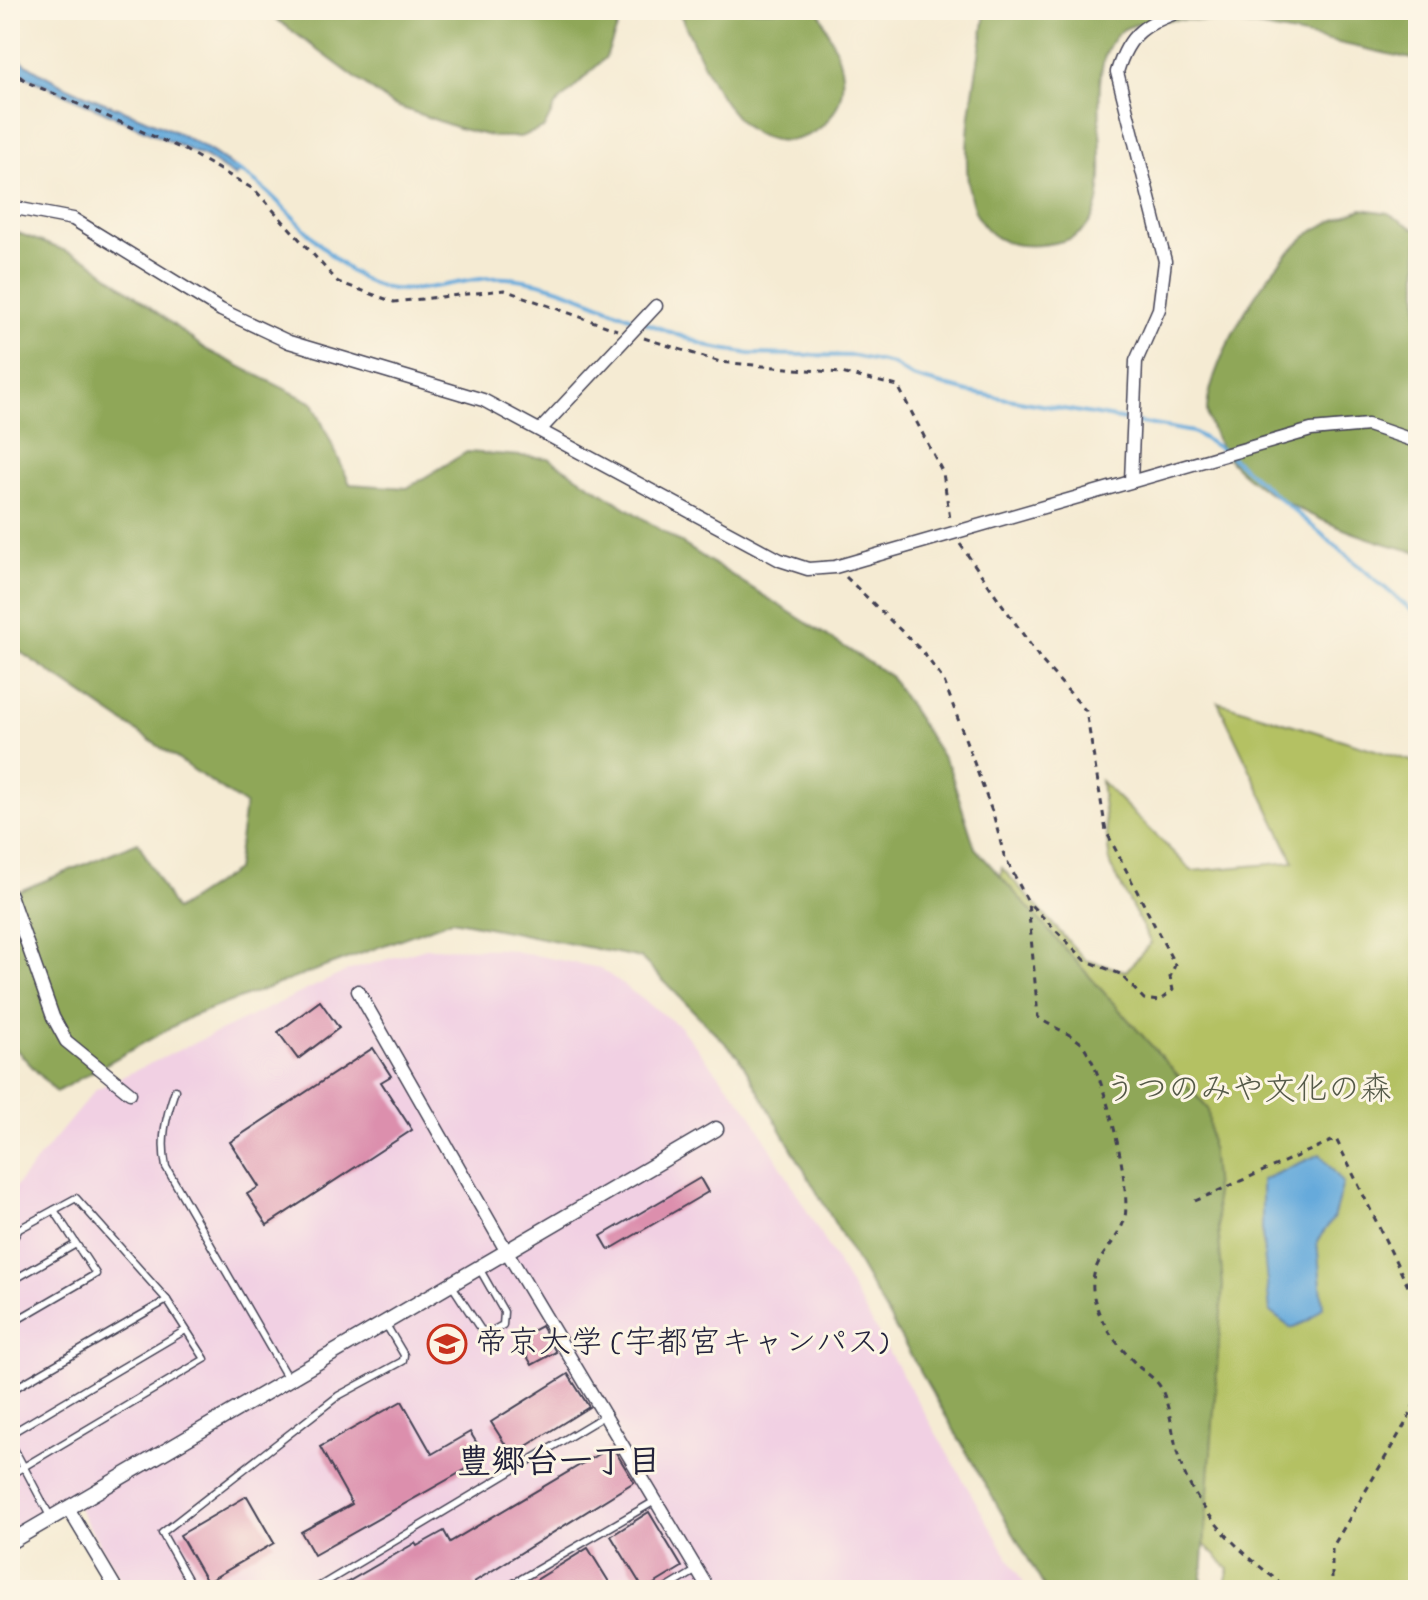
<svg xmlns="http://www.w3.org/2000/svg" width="1428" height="1600" font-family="'Indie Flower','Klee One',sans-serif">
  <rect width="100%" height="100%" fill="#fcf5e5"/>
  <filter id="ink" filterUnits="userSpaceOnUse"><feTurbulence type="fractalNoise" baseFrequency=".0125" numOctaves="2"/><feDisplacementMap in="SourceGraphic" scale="16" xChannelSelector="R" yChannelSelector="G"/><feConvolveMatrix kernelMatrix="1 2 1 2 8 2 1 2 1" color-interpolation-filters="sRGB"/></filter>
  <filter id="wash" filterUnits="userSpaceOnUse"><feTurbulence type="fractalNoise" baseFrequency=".006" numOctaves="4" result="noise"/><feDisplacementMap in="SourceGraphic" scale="32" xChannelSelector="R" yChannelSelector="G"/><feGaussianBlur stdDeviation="1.8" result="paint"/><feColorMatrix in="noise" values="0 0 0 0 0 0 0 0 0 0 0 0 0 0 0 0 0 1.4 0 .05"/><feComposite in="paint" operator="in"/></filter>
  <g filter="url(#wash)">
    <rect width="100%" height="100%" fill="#f5ebd3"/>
    <!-- built -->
    <path fill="#f1d0e3" d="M426 948 504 949 600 968 679 1026 749 1111 1027 1590H127L71 1496 10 1530V1193L96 1089 347 971Z"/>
    <!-- green -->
    <path fill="#b4c163" stroke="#6b724f" stroke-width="2" d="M1218 702 1418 763V1590H1223L1229 1569 1188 1528 972 1015 1002 868 1085 960 1126 971 1151 943 1110 865 1101 781 1192 871 1294 862Z"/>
    <!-- forest -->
    <g fill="#8fa759" stroke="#58644a" stroke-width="2">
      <path d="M264 10H624L606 57 555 106 544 128 520 137H495L461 129 391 104Z"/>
      <path d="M678 10H819C826 29 840 53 842 74 848 127 788 161 746 127 716 101 695 45 678 10Z"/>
      <path d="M985 10H1418V60C1347 47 1185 0 1124 29 1065 70 1141 221 1063 241 916 277 980 87 985 10Z"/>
      <path d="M1362 209 1388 213 1418 231V552C1364 541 1250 498 1221 448 1216 439 1206 418 1207 408 1212 356 1269 261 1312 232 1326 222 1346 216 1362 209Z"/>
      <path d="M10 230 87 259 205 349 313 403 350 484 407 488 467 452 548 458 890 676 949 767 975 848 1208 1109 1223 1285 1201 1590H1046L739 1057 641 958 452 920 192 1016 56 1092 10 1043V895L138 842 175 910 236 870 245 805 10 645Z"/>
    </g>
    <!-- water -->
    <g fill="#66aadb" stroke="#44668b" stroke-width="2">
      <path d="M10 52C76 106 172 114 239 172L235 177 205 157 29 78 10 65Z"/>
      <path d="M1320 1154 1343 1183 1333 1219 1317 1241 1323 1307 1308 1321 1291 1328 1270 1312 1262 1234V1180Z"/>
    </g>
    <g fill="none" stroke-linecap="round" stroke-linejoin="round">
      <!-- stream -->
      <g stroke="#66aadb" stroke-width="4">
        <path d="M234 168C285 194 328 271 381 287 416 296 456 280 491 278 541 275 592 302 637 320"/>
        <path d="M646 323 711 347 750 354 854 356 892 364 912 377 968 392 1193 432 1224 451"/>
        <path d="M1231 457 1418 616"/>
      </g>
    </g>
    <g id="blocks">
      <!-- building -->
      <g fill="#dc8fad">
        <path d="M320 1001 339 1028 298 1059 278 1032Z"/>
        <path d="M373 1048 391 1076 381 1082 412 1130 267 1225 247 1194 259 1187 230 1142Z"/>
        <path d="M700 1178 708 1192 609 1250 601 1236Z"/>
        <path d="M541 1326 556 1352 532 1365 517 1339Z"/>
        <path d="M568 1374 589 1407 512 1455 491 1422Z"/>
        <path d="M402 1401 432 1454 470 1432 486 1458 314 1555 301 1532 352 1504 320 1447Z"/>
        <path d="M612 1446 634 1482 474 1582 478 1590H334L415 1543 417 1546 444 1531 450 1542Z"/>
        <path d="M247 1496 274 1543 207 1582 180 1535Z"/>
        <path d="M649 1512 682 1567 644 1590 611 1536Z"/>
        <path d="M588 1548 614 1590H520Z"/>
      </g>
    </g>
  </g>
  <g filter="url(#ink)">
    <use href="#blocks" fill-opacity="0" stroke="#424052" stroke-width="2"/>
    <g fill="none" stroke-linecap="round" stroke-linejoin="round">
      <defs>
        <g id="service">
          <path d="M175 1090C166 1117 160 1139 166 1167L288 1379"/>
          <path d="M10 1244 19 1229 76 1198 167 1300"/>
          <path d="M10 1282 76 1244"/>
          <path d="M451 1284 481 1330 490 1332 503 1325 504 1312 479 1268"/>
          <path d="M10 1324 96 1274 54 1210"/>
          <path d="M10 1391 167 1300 205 1359 10 1475"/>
          <path d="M10 1434 184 1331"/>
          <path d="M10 1441 51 1518"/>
          <path d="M194 1590 162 1533 338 1396 403 1361 404 1355 385 1323"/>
          <path d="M313 1590 604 1416"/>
          <path d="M502 1590 655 1501"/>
          <path d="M664 1590 697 1570"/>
        </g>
        <g id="minor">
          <path d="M10 207 73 219 221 310 289 342 483 400 780 560 808 569 835 567 1311 430 1368 425 1418 442"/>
          <path d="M541 429 656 306"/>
          <path d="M1131 481 1136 361 1159 309 1165 261 1117 72C1129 32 1145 24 1183 10"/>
          <path d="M10 895 53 1017 66 1041 130 1093"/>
          <path d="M358 991 507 1252 709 1590"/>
          <path d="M68 1508 117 1590"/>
        </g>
        <path id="tertiary" d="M10 1542 716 1129"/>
      </defs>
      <!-- service casing -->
      <use href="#service" stroke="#424052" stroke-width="9"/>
      <!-- minor casing -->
      <use href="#minor" stroke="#424052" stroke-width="15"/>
      <!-- tertiary casing -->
      <use href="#tertiary" stroke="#424052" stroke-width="17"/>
      <!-- path -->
      <g stroke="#424052" stroke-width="3" stroke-dasharray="6 6" stroke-linecap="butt">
        <path d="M10 69 27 82 185 150 255 190 338 282 394 302 504 290 617 330"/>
        <path d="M644 338 720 362 841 373 898 386 943 473 950 519"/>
        <path d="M960 544 1041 660 1086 711 1106 831 1175 965 1170 977 1173 990 1159 1001 1144 999 1120 974 1085 960 1028 902"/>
        <path d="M846 577 923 652 944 681 994 817 1004 855 1028 902 1038 1017C1051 1027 1068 1032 1080 1042 1102 1062 1134 1192 1124 1221 1113 1251 1087 1260 1094 1297 1100 1325 1119 1347 1139 1367 1146 1373 1157 1380 1161 1388 1173 1413 1172 1444 1183 1470 1203 1520 1248 1559 1290 1590"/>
        <path d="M1195 1201 1336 1139 1418 1307"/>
        <path d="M1332 1590V1548L1408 1419 1418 1394"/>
      </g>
      <!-- service -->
      <use href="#service" stroke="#fff" stroke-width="6"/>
      <!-- minor -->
      <use href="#minor" stroke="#fff" stroke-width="12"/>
      <!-- tertiary -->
      <use href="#tertiary" stroke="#fff" stroke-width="14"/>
    </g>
  </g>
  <!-- icons -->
  <defs>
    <symbol id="university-ring" viewBox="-11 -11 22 22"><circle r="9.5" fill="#fcf5e5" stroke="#c8321e" stroke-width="1.5"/><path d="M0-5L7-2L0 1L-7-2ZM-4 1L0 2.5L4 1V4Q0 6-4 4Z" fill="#c8321e"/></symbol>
  </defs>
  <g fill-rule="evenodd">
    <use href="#university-ring" x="425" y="1322" width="44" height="44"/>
  </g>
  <g text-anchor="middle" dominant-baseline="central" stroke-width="6" stroke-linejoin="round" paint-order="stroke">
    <!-- park labels -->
    <g font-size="32" fill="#555a49" stroke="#fcf5e5">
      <text x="1248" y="1091">うつのみや文化の森</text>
    </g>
    <!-- poi labels -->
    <g font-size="32" fill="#22223b" stroke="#fcf5e5" text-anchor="start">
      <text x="475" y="1344">帝京大学 (宇都宮キャンパス)</text>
    </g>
    <!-- neighbourhood labels -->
    <g font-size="34" font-weight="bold" fill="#22223b" stroke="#fcf5e5">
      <text x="559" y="1464">豊郷台一丁目</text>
    </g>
  </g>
  <!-- margin -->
  <rect width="1428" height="1600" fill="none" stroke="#fcf5e5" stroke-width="40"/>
</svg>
